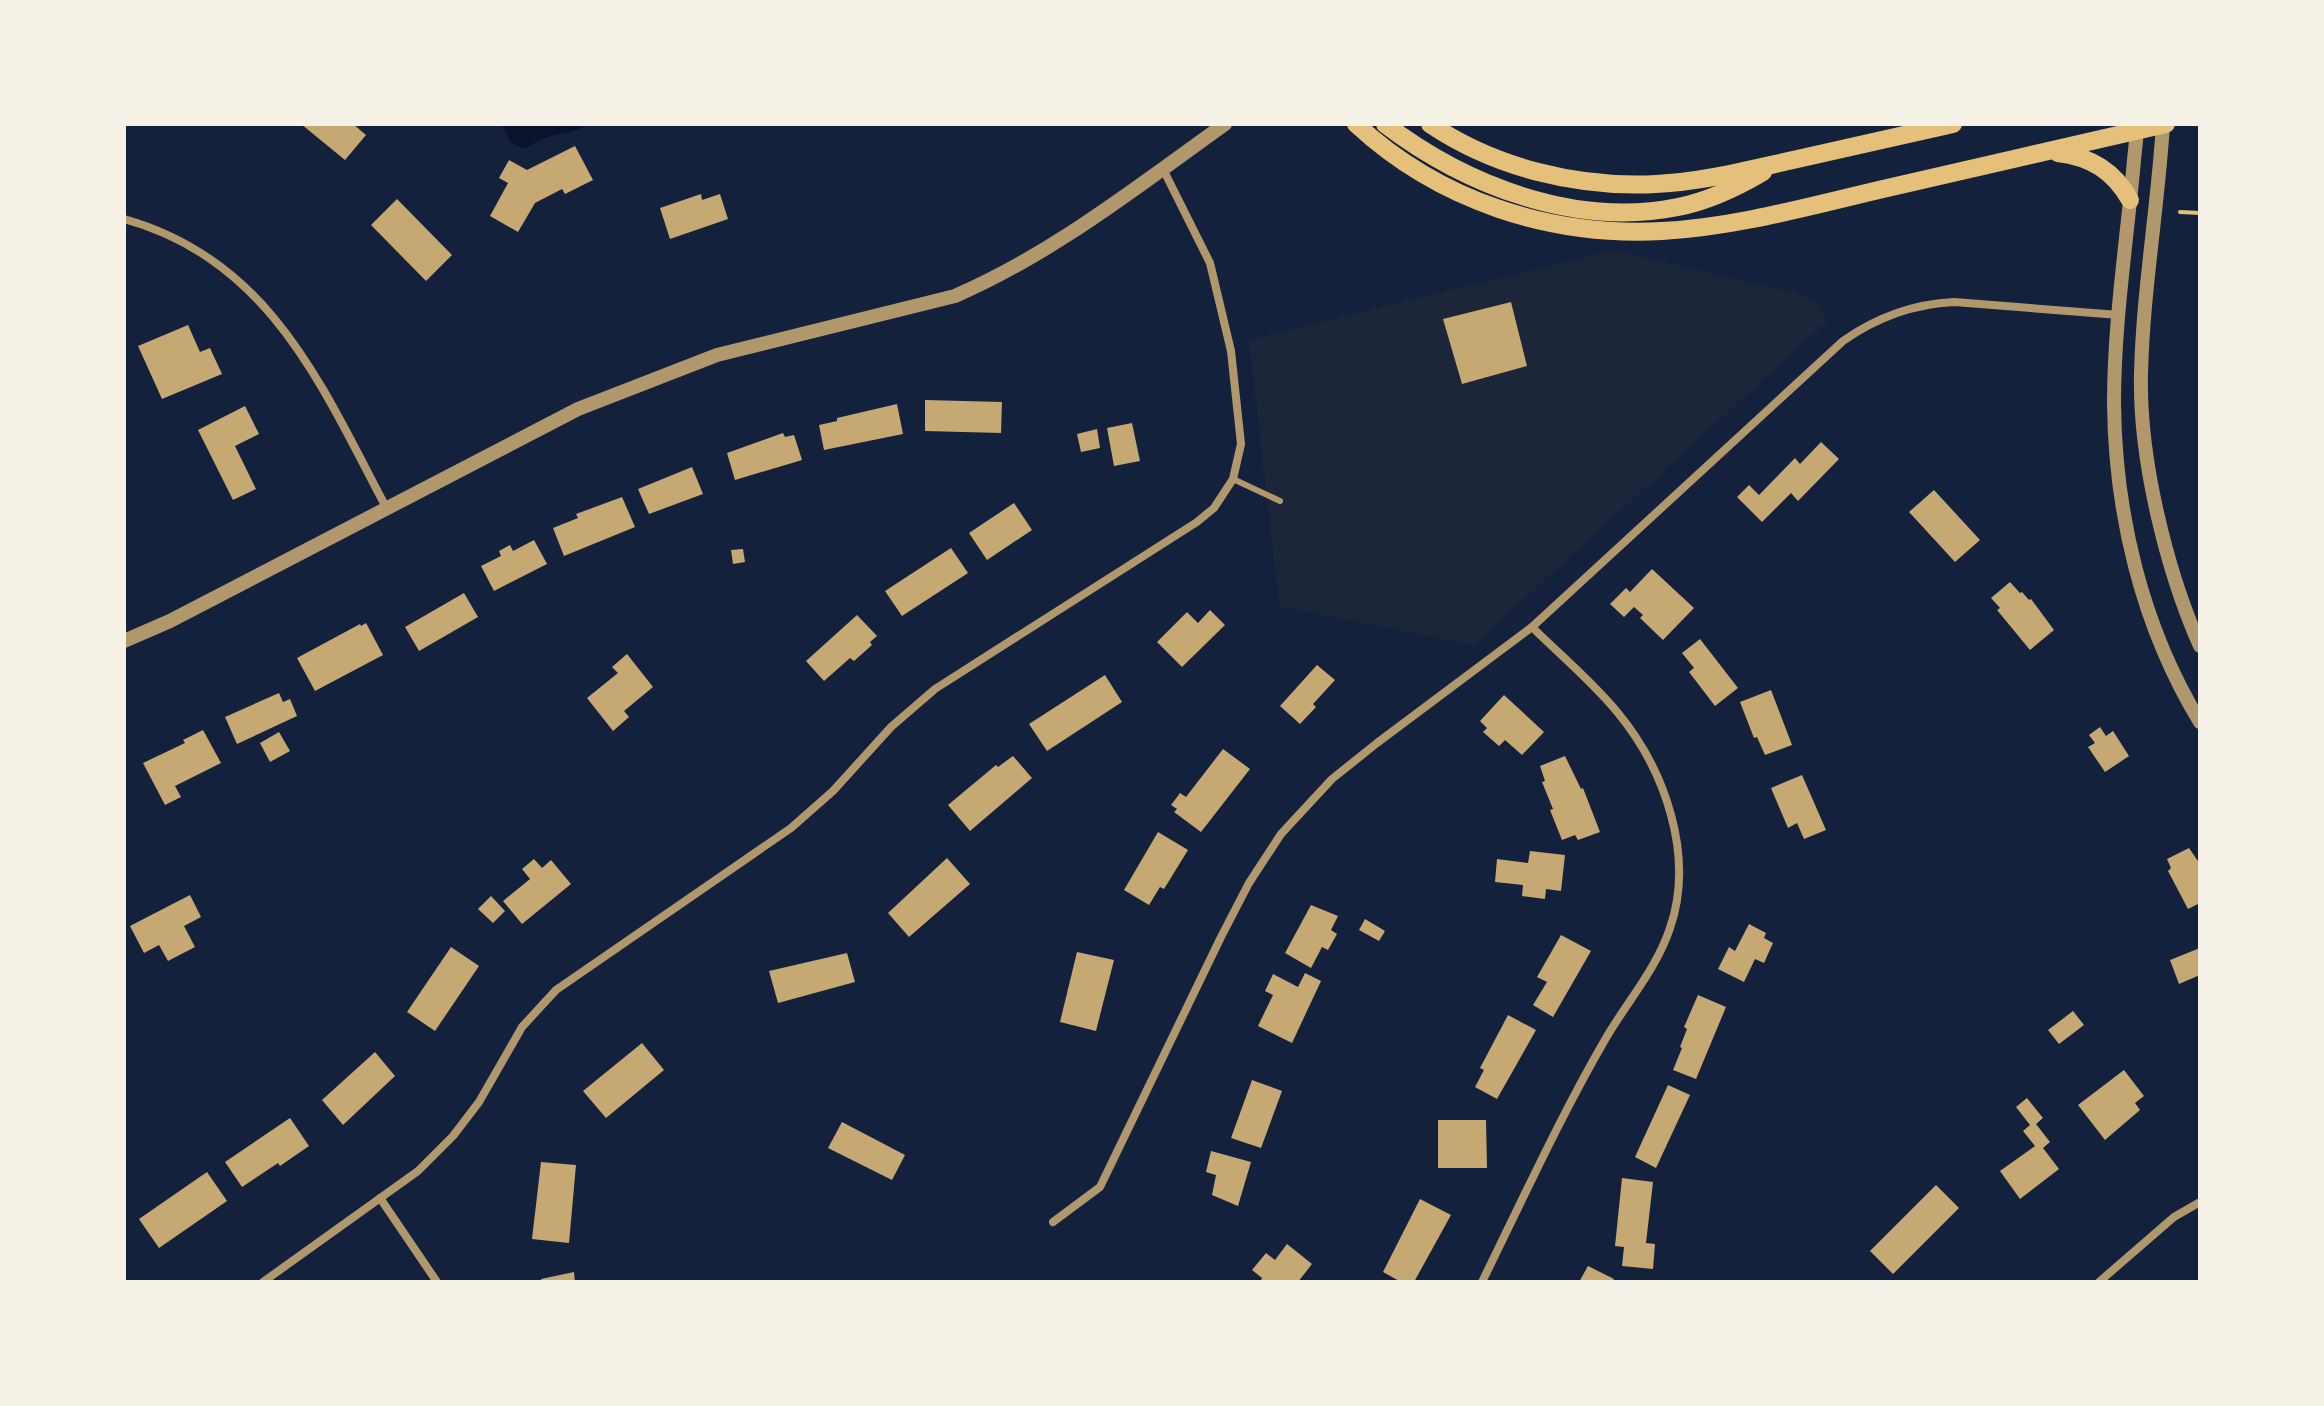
<svg xmlns="http://www.w3.org/2000/svg" width="2324" height="1406" font-family="'Roboto Condensed',sans-serif">
  <rect width="100%" height="100%" fill="#14213d"/>
  <!-- green -->
  <path fill="#1d2539" d="M1614 250 1814 298 1827 321 1474 645 1279 606 1249 340Z"/>
  <!-- water -->
  <path fill="#0b132b" d="M501 124H583V127C570 134 557 133 545 138 536 142 531 147 521 148L511 142Z"/>
  <!-- building -->
  <g fill="#c6a872">
    <path d="M301 124H353L366 135 345 160Z"/>
    <path d="M575 146 593 180 565 194 562 189 535 203 518 232 490 216 508 183 499 178 509 160 527 170Z"/>
    <path d="M701 194 702 200 720 194 728 219 670 239 660 208Z"/>
    <path d="M397 199 452 255 426 281 371 225Z"/>
    <path d="M1511 302 1527 366 1462 384 1443 319Z"/>
    <path d="M188 325 200 352 210 348 222 374 162 399 138 346Z"/>
    <path d="M925 400 1002 402 1001 433 925 431Z"/>
    <path d="M897 404 903 434 824 450 819 425 837 421V418Z"/>
    <path d="M245 406 259 434 235 446 256 489 233 500 198 430Z"/>
    <path d="M1132 423 1140 461 1114 466 1107 428Z"/>
    <path d="M1097 429 1100 448 1081 452 1077 434Z"/>
    <path d="M783 433 785 437 794 435 802 460 735 480 727 453Z"/>
    <path d="M1821 442 1839 459 1798 501 1791 493 1762 522 1737 497 1749 485 1759 495 1795 458 1800 464Z"/>
    <path d="M692 467 703 494 649 514 638 489Z"/>
    <path d="M1934 490 1980 540 1955 562 1909 512Z"/>
    <path d="M622 497 635 527 564 556 553 528 578 518 576 514Z"/>
    <path d="M1014 503 1032 530 987 560 969 533Z"/>
    <path d="M534 540 547 564 494 591 481 566 501 556 499 551 510 545 513 551Z"/>
    <path d="M951 548 968 573 902 616 885 591Z"/>
    <path d="M743 549 745 562 733 564 731 550Z"/>
    <path d="M1652 569 1694 608 1663 640 1640 618 1643 615 1634 607 1624 617 1610 604 1626 588 1630 592Z"/>
    <path d="M2010 582 2020 593 2022 592 2029 600 2031 599 2054 630 2030 650 1997 610 2000 608 1991 598Z"/>
    <path d="M464 593 478 617 419 651 405 627Z"/>
    <path d="M1210 610 1225 625 1182 667 1157 642 1187 612 1198 623Z"/>
    <path d="M857 615 877 636 870 642 872 645 854 661 850 658 824 681 806 661Z"/>
    <path d="M366 623 383 655 315 691 297 658 360 624 361 626Z"/>
    <path d="M1700 639 1738 688 1715 706 1689 672 1694 668 1682 653Z"/>
    <path d="M627 654 653 687 624 711 629 717 613 731 587 698 618 673 612 667Z"/>
    <path d="M1317 665 1335 680 1313 704 1316 707 1300 724 1280 706Z"/>
    <path d="M1105 675 1122 702 1047 751 1029 724Z"/>
    <path d="M1771 690 1792 745 1765 755 1757 737 1754 738 1740 702Z"/>
    <path d="M279 693 283 702 290 699 297 716 237 744 225 717Z"/>
    <path d="M1504 695 1544 732 1522 755 1505 740 1499 746 1483 732 1487 728 1480 721Z"/>
    <path d="M2100 727 2106 736 2113 731 2129 756 2105 772 2088 747 2095 743 2089 735Z"/>
    <path d="M203 730 221 763 175 786 181 797 165 805 143 763 185 743 183 740Z"/>
    <path d="M279 732 290 751 270 762 260 743Z"/>
    <path d="M1223 749 1250 769 1201 832 1174 812 1177 809 1171 805 1180 793 1186 797Z"/>
    <path d="M1013 756 1032 778 970 831 948 805 996 765 998 767Z"/>
    <path d="M1565 756 1581 789 1583 788 1600 832 1578 840 1575 835 1562 840 1550 810 1553 809 1542 782 1545 781 1540 766Z"/>
    <path d="M1802 775 1826 830 1804 839 1797 823 1788 828 1771 788Z"/>
    <path d="M1158 832 1188 850 1164 889 1160 887 1149 905 1124 890Z"/>
    <path d="M2189 848 2200 864V903L2188 909 2168 871 2171 868 2167 859Z"/>
    <path d="M1530 851 1565 855 1561 891 1546 889 1545 899 1522 896 1523 885 1495 882 1497 859 1528 863Z"/>
    <path d="M947 858 970 884 909 937 888 913Z"/>
    <path d="M534 859 542 868 551 860 571 884 522 924 503 901 530 879 522 869Z"/>
    <path d="M190 895 201 917 184 926 195 947 168 961 159 945 144 953 130 926Z"/>
    <path d="M491 896 505 911 493 923 478 909Z"/>
    <path d="M1311 905 1338 916 1331 930 1337 934 1328 950 1322 947 1311 968 1285 953Z"/>
    <path d="M1365 919 1385 931 1379 941 1359 930Z"/>
    <path d="M1749 924 1766 933 1764 938 1773 943 1764 963 1755 959 1744 982 1718 969 1729 947 1735 951Z"/>
    <path d="M1561 935 1591 951 1553 1017 1533 1005 1547 982 1537 977Z"/>
    <path d="M451 947 479 966 435 1031 407 1012Z"/>
    <path d="M2200 948V975L2179 984 2170 960Z"/>
    <path d="M1077 952 1114 960 1096 1031 1060 1022Z"/>
    <path d="M847 953 855 982 778 1003 769 971Z"/>
    <path d="M1305 973 1321 981 1292 1043 1258 1026 1273 995 1265 991 1273 974 1298 987Z"/>
    <path d="M1698 995 1726 1007 1696 1079 1673 1070 1682 1048 1680 1047 1687 1029 1684 1027Z"/>
    <path d="M2073 1011 2084 1025 2059 1044 2048 1030Z"/>
    <path d="M1508 1015 1536 1030 1497 1099 1475 1087 1484 1070 1480 1068Z"/>
    <path d="M642 1043 664 1070 606 1118 583 1091Z"/>
    <path d="M375 1052 395 1076 343 1125 322 1100Z"/>
    <path d="M2124 1070 2144 1096 2135 1103 2140 1110 2105 1140 2078 1105Z"/>
    <path d="M1252 1080 1282 1091 1261 1148 1231 1138Z"/>
    <path d="M1668 1085 1690 1095 1656 1168 1635 1157Z"/>
    <path d="M2027 1098 2043 1118 2036 1124 2050 1142 2043 1148 2059 1169 2020 1199 2000 1171 2035 1146 2023 1131 2030 1125 2016 1107Z"/>
    <path d="M290 1118 309 1146 280 1166 278 1163 242 1187 225 1162Z"/>
    <path d="M1438 1120H1486L1487 1168H1438Z"/>
    <path d="M842 1122 905 1155 892 1180 828 1148Z"/>
    <path d="M1211 1151 1251 1162 1238 1206 1212 1195 1216 1175 1206 1172Z"/>
    <path d="M541 1162 576 1165 569 1243 532 1239Z"/>
    <path d="M207 1172 227 1201 159 1248 139 1219Z"/>
    <path d="M1622 1178 1653 1182 1646 1243 1655 1244 1653 1269 1622 1266 1624 1247 1615 1246Z"/>
    <path d="M1936 1185 1959 1208 1893 1274 1870 1251Z"/>
    <path d="M1420 1199 1451 1215 1414 1282H1401L1383 1272Z"/>
    <path d="M1287 1244 1312 1264 1298 1282H1260L1262 1278 1252 1270 1266 1253 1275 1260Z"/>
    <path d="M1588 1266 1614 1279 1612 1282H1579Z"/>
    <path d="M574 1272 575 1282H542L541 1279Z"/>
  </g>
  <g fill="none" stroke-linecap="round" stroke-linejoin="round">
    <!-- path -->
    <path stroke="#e5c07b" stroke-width="4" d="M2180 212 2200 213"/>
    <!-- service -->
    <path stroke="#b1986c" stroke-width="6" d="M1233 479 1280 501"/>
    <!-- minor -->
    <g stroke="#b1986c" stroke-width="8">
      <path d="M124 219C271 260 322 387 387 509"/>
      <path d="M380 1198 437 1282"/>
      <path d="M1053 1222 1100 1187 1221 937 1249 883 1281 834 1332 779 1377 743 1532 627 1843 341C1877 317 1912 304 1954 302L2119 315"/>
      <path d="M263 1282 418 1171 453 1136 479 1102 522 1027 556 990 791 828 833 791 891 727 935 689 1197 522 1214 508 1233 479 1241 444 1231 351 1210 263 1163 169"/>
      <path d="M1482 1282C1522 1201 1560 1117 1606 1038 1627 1002 1657 968 1670 928 1695 856 1665 770 1618 713 1593 682 1560 655 1532 627"/>
      <path d="M2099 1282 2174 1217 2200 1202"/>
    </g>
    <!-- tertiary -->
    <g stroke="#b1986c" stroke-width="14">
      <path d="M2140 124 2137 131 2134 160C2127 240 2114 322 2114 403 2115 514 2142 627 2200 722"/>
      <path d="M2163 124C2158 207 2143 290 2141 374 2139 458 2166 569 2200 646"/>
      <path d="M124 641 170 621 578 409 717 355 955 296C1054 253 1138 186 1225 124"/>
    </g>
    <!-- primary -->
    <g stroke="#e5c07b" stroke-width="18">
      <path d="M1356 124C1439 201 1550 237 1662 231 1736 227 1810 206 1883 189 1977 168 2072 145 2166 124"/>
      <path d="M1385 124C1465 185 1575 228 1678 207 1709 201 1736 188 1763 172"/>
      <path d="M1430 124C1495 168 1578 188 1656 184 1702 182 1748 170 1793 160 1847 148 1900 136 1953 124"/>
      <path d="M2058 153C2091 157 2114 171 2130 200"/>
    </g>
  </g>
  <!-- border -->
  <rect width="2324" height="1406" fill="none" stroke="#f6f1e7" stroke-width="252"/>
</svg>
